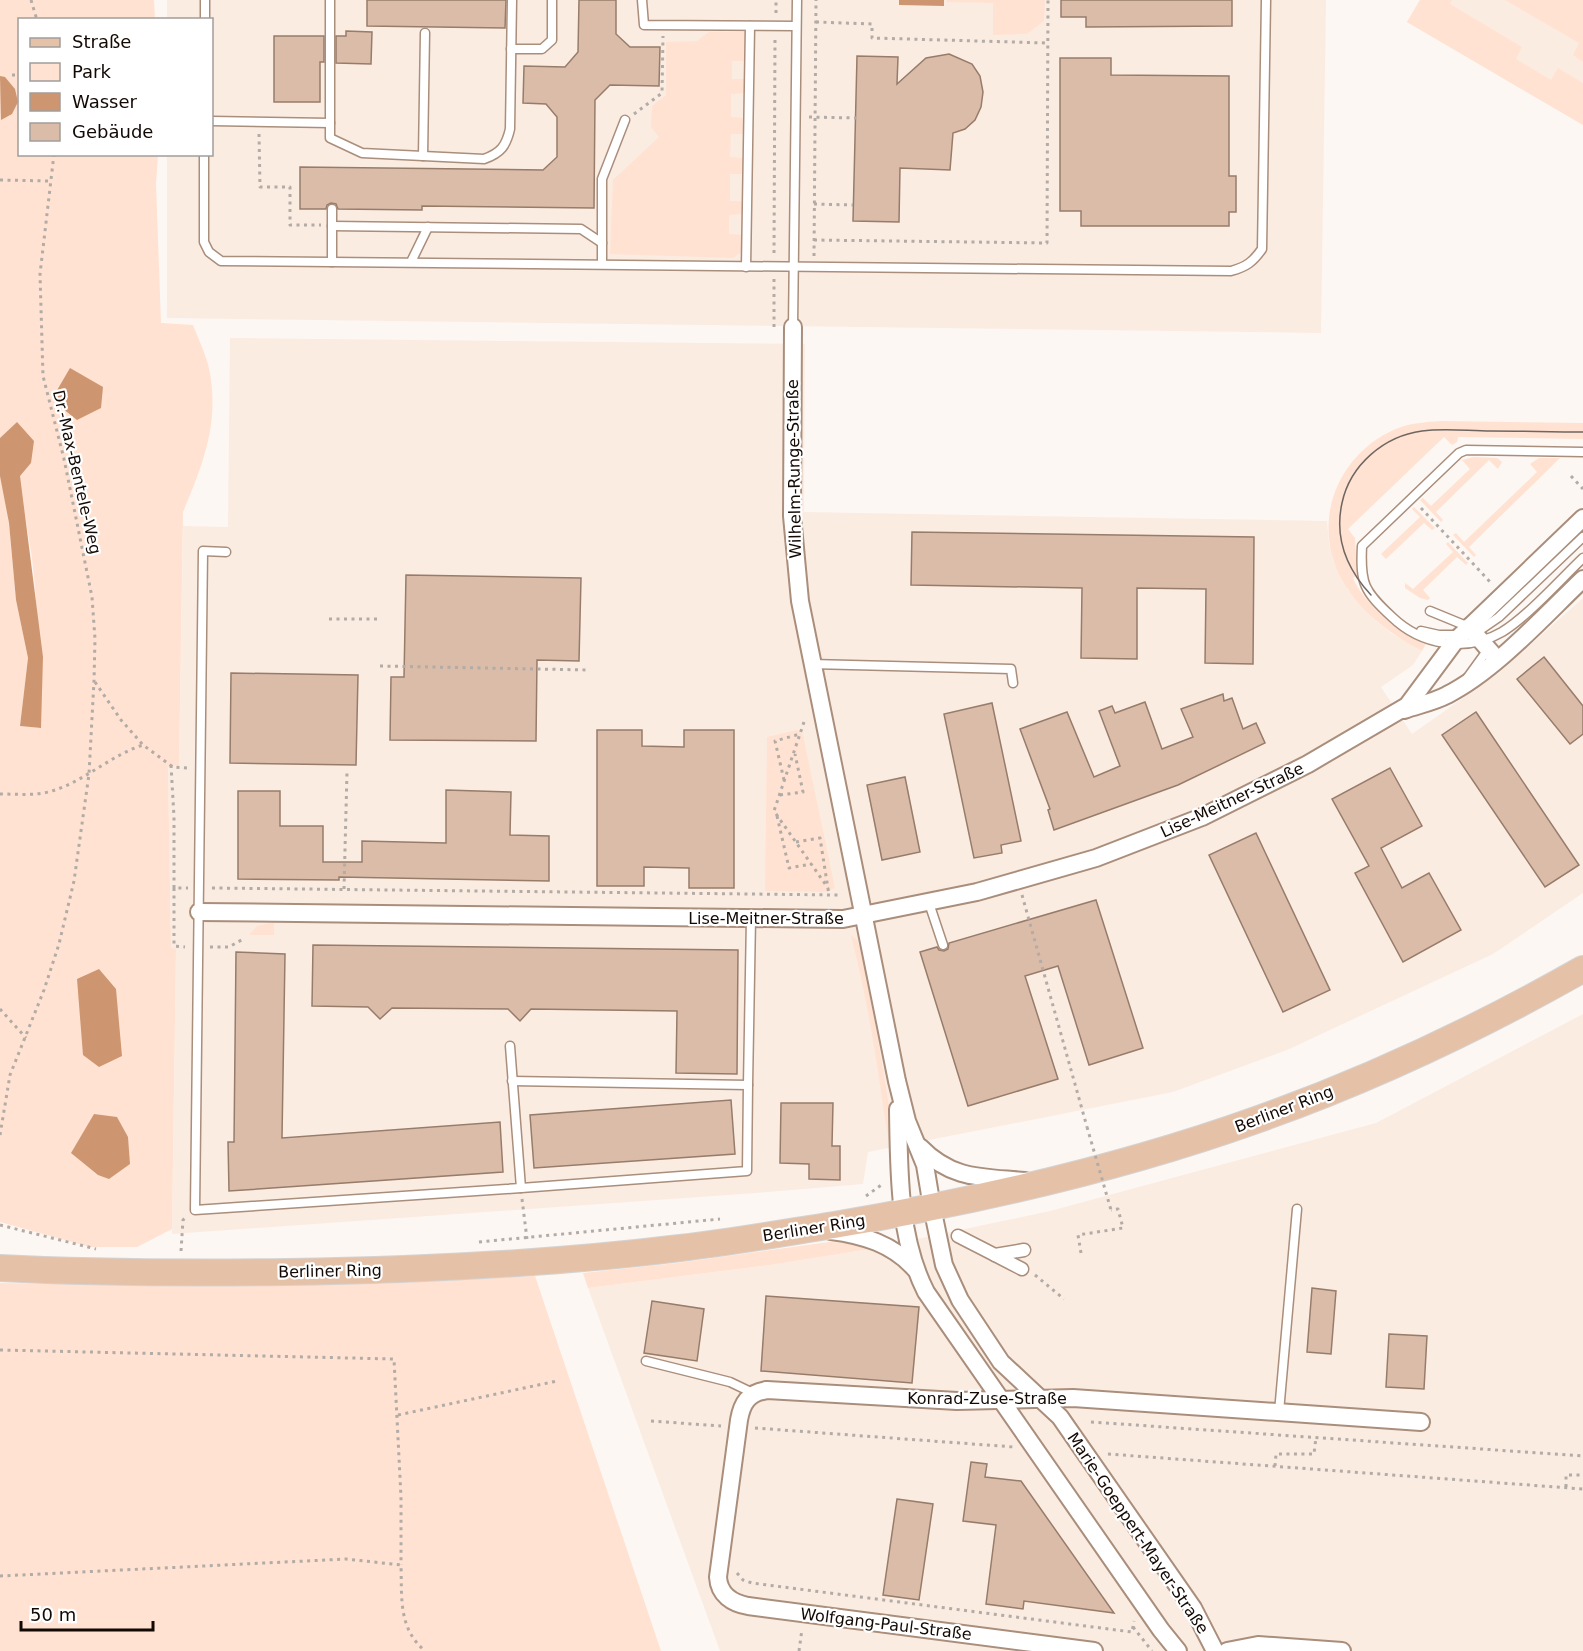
<svg xmlns="http://www.w3.org/2000/svg" width="1583" height="1651" font-family="'DejaVu Sans',sans-serif">
  <rect width="100%" height="100%" fill="#fdf7f3"/>
  <!-- built -->
  <g fill="#fbece2">
    <path d="M167 0H1326L1321 333 167 318V155L212 154V20L167 19Z"/>
    <path d="M1420 0H1583V125L1407 22Z"/>
    <path d="M230 338 805 344 804 512 1327 521 1329 543 1333 560 1348 590 1376 621 1391 633 1422 651 1413 665 1381 687 1412 734 1500 672 1583 598V893L1493 954 1287 1050 1173 1092 868 1152 863 1184 756 1193 172 1234 176 949H171L168 766 179 765 183 526 228 527Z"/>
    <path d="M1583 1014V1651H720L588 1288 770 1265 870 1249 1050 1211 1376 1123Z"/>
  </g>
  <!-- green -->
  <g fill="#ffe2d1">
    <path d="M0 0H154L155 19 20 20V154L158 155 156 184 161 323 193 325C198 338 204 351 208 364 221 419 204 462 183 512L179 765 168 767 171 948 176 949 172 1229 137 1247H90L0 1222V466L9 523 16 600 28 658 20 726 40 728C38 671 39 614 32 558 28 531 22 504 19 476L31 463 17 422 0 438Z"/>
    <path d="M947 0H1045L1044 21 1027 34 993 35V3L947 2Z"/>
    <path d="M1420 0H1452L1450 4 1522 47 1516 59 1551 80 1558 68 1583 83V125L1407 22Z"/>
    <path d="M1505 0H1583V62L1573 55 1579 43Z"/>
    <path d="M709 32H746L749 61H732V79H744V93L731 94V117L744 118 743 134H731L730 157 743 158V174H730V201H742V214L729 215V234L746 235 743 251 733 258 610 254 613 180 659 137 651 127 652 106 666 95V42L697 41Z"/>
    <path d="M1441 421 1583 423V439L1458 437 1457 442 1452 445 1444 437 1348 529 1355 538 1357 575 1353 578C1363 603 1401 635 1426 644L1422 651C1388 633 1356 609 1339 574 1312 518 1339 453 1396 429 1410 423 1426 422 1441 421Z"/>
    <path d="M1474 457 1497 458 1502 462 1498 469 1489 460 1436 512 1443 520 1441 522 1420 500 1423 498 1431 506 1470 469 1462 460Z"/>
    <path d="M1539 458H1560L1469 547 1476 555 1474 557 1453 535 1456 533 1464 542 1537 472 1530 464Z"/>
    <path d="M1414 507 1435 528 1432 530 1424 523 1386 559 1381 554 1420 517 1412 509Z"/>
    <path d="M1448 542 1468 563 1466 565 1457 557 1423 590 1430 598 1428 600 1420 598 1405 588V583L1413 589 1453 552 1446 544Z"/>
    <path d="M797 730 803 735 835 888 826 892 765 891 767 737Z"/>
    <path d="M274 922V935H249L257 926Z"/>
    <path d="M851 935 857 940 863 959 876 1029 896 1147V1178L890 1177C894 1157 887 1133 884 1113 876 1053 866 994 851 935Z"/>
    <path d="M829 1242 850 1243 870 1249 770 1265 588 1288 583 1273 677 1263Z"/>
    <path d="M535 1276 661 1651H0V1283L140 1285 378 1284Z"/>
  </g>
  <!-- water -->
  <g fill="#cd9671">
    <path d="M899 0H944V6L899 5Z"/>
    <path d="M0 76 5 77 15 89 18 102 12 114 1 120Z"/>
    <path d="M70 368 103 387 101 408 77 420 62 408 56 392Z"/>
    <path d="M17 422 34 441 31 463 20 476 43 657 41 728 20 726 28 658 16 600 9 523 0 476V438Z"/>
    <path d="M99 969 116 989 122 1056 99 1067 83 1055 77 979Z"/>
    <path d="M94 1114 117 1117 128 1137 130 1164 109 1179 98 1175 71 1153Z"/>
  </g>
  <!-- building -->
  <g fill="#dabca9" stroke="#977c6a" stroke-width="1.5">
    <path d="M367 0H506L505 28 367 26Z"/>
    <path d="M579 0H616V34L630 47H660L659 86 610 85 595 100 594 208 422 206V210L338 209 336 204 331 203 327 205 326 209H300V167L543 170 557 157V117L546 104 523 103 524 66 565 67 578 52Z"/>
    <path d="M1061 0H1232V26L1086 27V17H1061Z"/>
    <path d="M346 31 372 32 371 64 336 63V36H346Z"/>
    <path d="M274 36H324V62H320V102H274Z"/>
    <path d="M949 54 972 64 980 76 983 92 981 107 975 120 965 129 953 133 950 170 900 168 899 222 853 221 857 56 898 57 897 84 926 58Z"/>
    <path d="M1060 58H1111V75L1229 76V176H1236V212H1229V226H1081V211H1060Z"/>
    <path d="M912 532 1254 537 1253 664 1205 663 1206 589 1137 588V659L1081 658 1082 588 911 585Z"/>
    <path d="M406 575 581 578 579 661 537 660 536 741 390 740 391 677H404Z"/>
    <path d="M1544 657 1583 706V734L1570 744 1517 679Z"/>
    <path d="M231 673 358 675 356 765 230 763Z"/>
    <path d="M1223 694 1224 701 1232 698 1243 729 1256 723 1265 743 1178 785 1054 830 1048 810 1050 809 1020 729 1067 712 1094 777 1120 766 1099 711 1112 706 1115 713 1145 702 1162 749 1193 737 1181 709Z"/>
    <path d="M992 703 1021 841 1001 845 1002 853 974 858 944 714Z"/>
    <path d="M1476 712 1579 865 1545 887 1442 735Z"/>
    <path d="M597 730H642V746L684 747V730H734V888H689V868L644 867V886H597Z"/>
    <path d="M1390 768 1422 826 1381 848 1402 888 1429 873 1461 930 1403 962 1355 873 1369 866 1332 799Z"/>
    <path d="M905 777 920 852 882 860 867 785Z"/>
    <path d="M446 790 511 792 510 835 549 836V881L339 877V880L238 879V791H280V826H323V862H362V841L446 843Z"/>
    <path d="M1256 833 1330 990 1283 1012 1209 855Z"/>
    <path d="M1096 900 1143 1048 1089 1065 1058 966 1025 976 1058 1079 968 1106 920 952 937 947 939 950 944 951 948 949 949 943Z"/>
    <path d="M313 945 738 950 737 1074 676 1073 677 1011 531 1009 520 1021 508 1009 392 1008 380 1019 368 1007 312 1006Z"/>
    <path d="M236 952 285 954 282 1138 500 1122 503 1172 229 1191 228 1142H234Z"/>
    <path d="M731 1100 735 1154 534 1168 530 1115Z"/>
    <path d="M781 1103H833L832 1146H840V1180L809 1179V1164L780 1163Z"/>
    <path d="M1312 1288 1336 1291 1331 1354 1307 1352Z"/>
    <path d="M766 1296 919 1307 912 1383 761 1371Z"/>
    <path d="M652 1301 704 1309 697 1361 644 1353Z"/>
    <path d="M1389 1334 1427 1336 1424 1389 1386 1387Z"/>
    <path d="M971 1462 987 1464 985 1477 1021 1481 1114 1613 1024 1601 1023 1609 986 1604 996 1525 963 1521Z"/>
    <path d="M897 1499 933 1504 919 1600 883 1595Z"/>
  </g>
  <g fill="none" stroke-linecap="round" stroke-linejoin="round">
    <defs>
      <g id="service">
        <path d="M330 0V138L362 153 484 159C501 153 506 146 510 129L512 0"/>
        <path d="M642 0 644 25 796 26"/>
        <path d="M205 20V0"/>
        <path d="M511 49H542L552 40V0"/>
        <path d="M212 121 330 123"/>
        <path d="M204 154V242L209 252 221 261 1231 271C1246 267 1253 262 1262 249L1266 0"/>
        <path d="M423 156 425 33"/>
        <path d="M332 209V262"/>
        <path d="M332 226 581 229 602 243"/>
        <path d="M411 262 428 227"/>
        <path d="M602 264V179L625 120"/>
        <path d="M746 267 750 26"/>
        <path d="M793 327 797 0"/>
        <path d="M1583 452 1466 450 1459 453 1362 546C1360 584 1364 591 1392 617 1421 645 1466 653 1502 632 1528 616 1560 580 1583 558"/>
        <path d="M226 552 203 551 195 1210 521 1188 510 1046"/>
        <path d="M1430 611 1469 627"/>
        <path d="M1421 631 1439 635H1458"/>
        <path d="M1471 633 1483 628 1499 617 1583 537"/>
        <path d="M811 664 1011 669 1013 683"/>
        <path d="M1468 677 1489 648"/>
        <path d="M929 903 943 945"/>
        <path d="M512 1081 748 1085 751 918"/>
        <path d="M521 1188 747 1171 748 1085"/>
        <path d="M646 1361 730 1382 753 1393"/>
        <path d="M1279 1412 1297 1209"/>
      </g>
      <g id="pedestrian">
        <path d="M958 1236 995 1255 1024 1250"/>
        <path d="M995 1255 1022 1269"/>
      </g>
      <g id="minor">
        <path d="M793 327 792 516 800 601 897 1081 907 1121 925 1165 932 1207 944 1265 960 1300 1001 1362 1060 1417 1193 1608 1215 1651"/>
        <path d="M1469 627 1497 659"/>
        <path d="M1404 710C1418 705 1434 702 1447 695 1496 670 1543 617 1583 579"/>
        <path d="M199 912 843 919 977 892 1096 858 1202 817 1308 764 1407 706 1456 640 1583 518"/>
        <path d="M898 1109C899 1170 898 1237 926 1292L1161 1630 1178 1651"/>
        <path d="M920 1147C952 1180 982 1177 1025 1181"/>
        <path d="M831 1231C863 1235 893 1244 915 1269"/>
        <path d="M1094 1651 748 1606C732 1603 719 1595 718 1577L739 1420C742 1403 748 1393 767 1390L957 1401 1073 1398 1421 1422"/>
        <path d="M1227 1651 1258 1645 1342 1651"/>
      </g>
      <path id="primary" d="M0 1268C96 1273 191 1273 287 1272 418 1270 550 1264 680 1248 732 1242 783 1233 834 1225 977 1201 1119 1169 1256 1120 1369 1080 1479 1028 1583 969"/>
    </defs>
    <!-- service casing -->
    <use href="#service" stroke="#aa8e7c" stroke-width="11"/>
    <!-- pedestrian casing -->
    <use href="#pedestrian" stroke="#aa8e7c" stroke-width="15"/>
    <!-- minor casing -->
    <use href="#minor" stroke="#aa8e7c" stroke-width="20"/>
    <!-- primary casing -->
    <use href="#primary" stroke="#d5d3d2" stroke-width="28"/>
    <!-- path -->
    <g stroke="#b2aba6" stroke-width="3" stroke-dasharray="3 4.5" stroke-linecap="butt">
      <path d="M31 0 37 20"/>
      <path d="M776 13V0"/>
      <path d="M816 22 872 24V38L1047 43"/>
      <path d="M12 75H20"/>
      <path d="M634 114 662 93 663 36"/>
      <path d="M809 117 856 118"/>
      <path d="M259 134 260 187H290V225H321"/>
      <path d="M0 180 50 181"/>
      <path d="M814 204 853 205"/>
      <path d="M814 240 1047 243 1048 0"/>
      <path d="M774 253 775 38"/>
      <path d="M814 256 816 0"/>
      <path d="M774 327V278"/>
      <path d="M1571 476 1583 489"/>
      <path d="M1421 508 1492 584"/>
      <path d="M329 619H380"/>
      <path d="M380 666 589 670"/>
      <path d="M95 682 121 720 143 745 173 767 188 768"/>
      <path d="M804 722 774 811 828 888"/>
      <path d="M171 765 174 817V888H188"/>
      <path d="M784 780 775 741 800 734"/>
      <path d="M0 794C16 794 36 796 52 791 85 781 111 755 143 745"/>
      <path d="M780 795 803 792 795 754"/>
      <path d="M777 816 789 868 811 864"/>
      <path d="M796 842 820 838 829 895"/>
      <path d="M174 888V946L185 947"/>
      <path d="M212 888 838 895"/>
      <path d="M344 889 347 772"/>
      <path d="M1022 895 1087 1127"/>
      <path d="M210 947H229L245 938"/>
      <path d="M0 1009 26 1038"/>
      <path d="M0 1135 10 1075 44 990 59 944 74 881 89 774 94 681 95 639 92 597 64 459 43 376 40 274 54 154"/>
      <path d="M866 1196 884 1183"/>
      <path d="M522 1199 527 1239"/>
      <path d="M0 1225 96 1249"/>
      <path d="M479 1242 720 1219"/>
      <path d="M181 1251 183 1220 186 1217"/>
      <path d="M1081 1253 1078 1235 1123 1228 1118 1209 1111 1210"/>
      <path d="M1035 1275 1064 1299"/>
      <path d="M0 1350 394 1359 401 1497V1565"/>
      <path d="M398 1415 557 1381"/>
      <path d="M651 1421 721 1426"/>
      <path d="M1091 1422 1583 1456"/>
      <path d="M755 1428 1014 1447"/>
      <path d="M1108 1454 1583 1489"/>
      <path d="M1275 1466 1276 1454H1314L1316 1437"/>
      <path d="M1566 1487V1475H1583"/>
      <path d="M737 1573 743 1580 752 1583 1132 1632 1134 1621"/>
      <path d="M0 1576 346 1559 401 1565C402 1598 398 1628 425 1651"/>
      <path d="M1133 1627 1152 1651"/>
      <path d="M799 1651 802 1629"/>
    </g>
    <!-- service -->
    <use href="#service" stroke="#fff" stroke-width="8"/>
    <!-- pedestrian -->
    <use href="#pedestrian" stroke="#fff" stroke-width="12"/>
    <!-- minor -->
    <use href="#minor" stroke="#fff" stroke-width="16"/>
    <!-- primary -->
    <use href="#primary" stroke="#e5c1a8" stroke-width="26"/>
    <!-- tram -->
    <path stroke="#6f6662" stroke-width="1.5" d="M1371 595C1347 569 1334 539 1342 503 1350 465 1384 436 1422 431 1445 428 1468 431 1491 431 1522 431 1552 432 1583 432"/>
    <!-- path-bridge -->
    <path stroke="#b2aba6" stroke-width="3" stroke-dasharray="3 4.5" stroke-linecap="butt" d="M1087 1127 1111 1210"/>
  </g>
  <g text-anchor="middle" dominant-baseline="central" stroke-width="4.5" stroke-linejoin="round" paint-order="stroke">
    <!-- street labels -->
    <g font-size="16" fill="#130904" stroke="#fff">
      <text transform="translate(794 469) rotate(-91)">Wilhelm-Runge-Straße</text>
      <text transform="translate(77 472) rotate(77)">Dr.-Max-Bentele-Weg</text>
      <text transform="translate(1232 800) rotate(-25)">Lise-Meitner-Straße</text>
      <text x="766" y="918">Lise-Meitner-Straße</text>
      <text transform="translate(1284 1109) rotate(-21)">Berliner Ring</text>
      <text transform="translate(814 1228) rotate(-9)">Berliner Ring</text>
      <text transform="translate(330 1271) rotate(-1)">Berliner Ring</text>
      <text x="987" y="1398">Konrad-Zuse-Straße</text>
      <text transform="translate(1138 1533) rotate(56)">Marie-Goeppert-Mayer-Straße</text>
      <text transform="translate(886 1624) rotate(7)">Wolfgang-Paul-Straße</text>
    </g>
  </g>
  <!-- legend -->
  <rect x="18" y="18" width="195" height="138" fill="#ffffff" stroke="#a19d9b" stroke-width="1.5"/>
  <rect x="30" y="38" width="30" height="9" fill="#e5c1a8" stroke="#a19d9b" stroke-width="1.5"/>
  <text x="72" y="48" font-size="18" fill="#130904">Straße</text>
  <rect x="30" y="63" width="30" height="18" fill="#ffe2d1" stroke="#a19d9b" stroke-width="1.5"/>
  <text x="72" y="78" font-size="18" fill="#130904">Park</text>
  <rect x="30" y="93" width="30" height="18" fill="#cd9671" stroke="#a19d9b" stroke-width="1.5"/>
  <text x="72" y="108" font-size="18" fill="#130904">Wasser</text>
  <rect x="30" y="123" width="30" height="18" fill="#dabca9" stroke="#a19d9b" stroke-width="1.5"/>
  <text x="72" y="138" font-size="18" fill="#130904">Gebäude</text>
  <!-- scale -->
  <path d="M21 1621v9h132v-9" fill="none" stroke="#130904" stroke-width="3"/>
  <text x="30" y="1621" font-size="18" fill="#130904" stroke="#ffffff" stroke-width="4.5" paint-order="stroke">50 m</text>
</svg>
